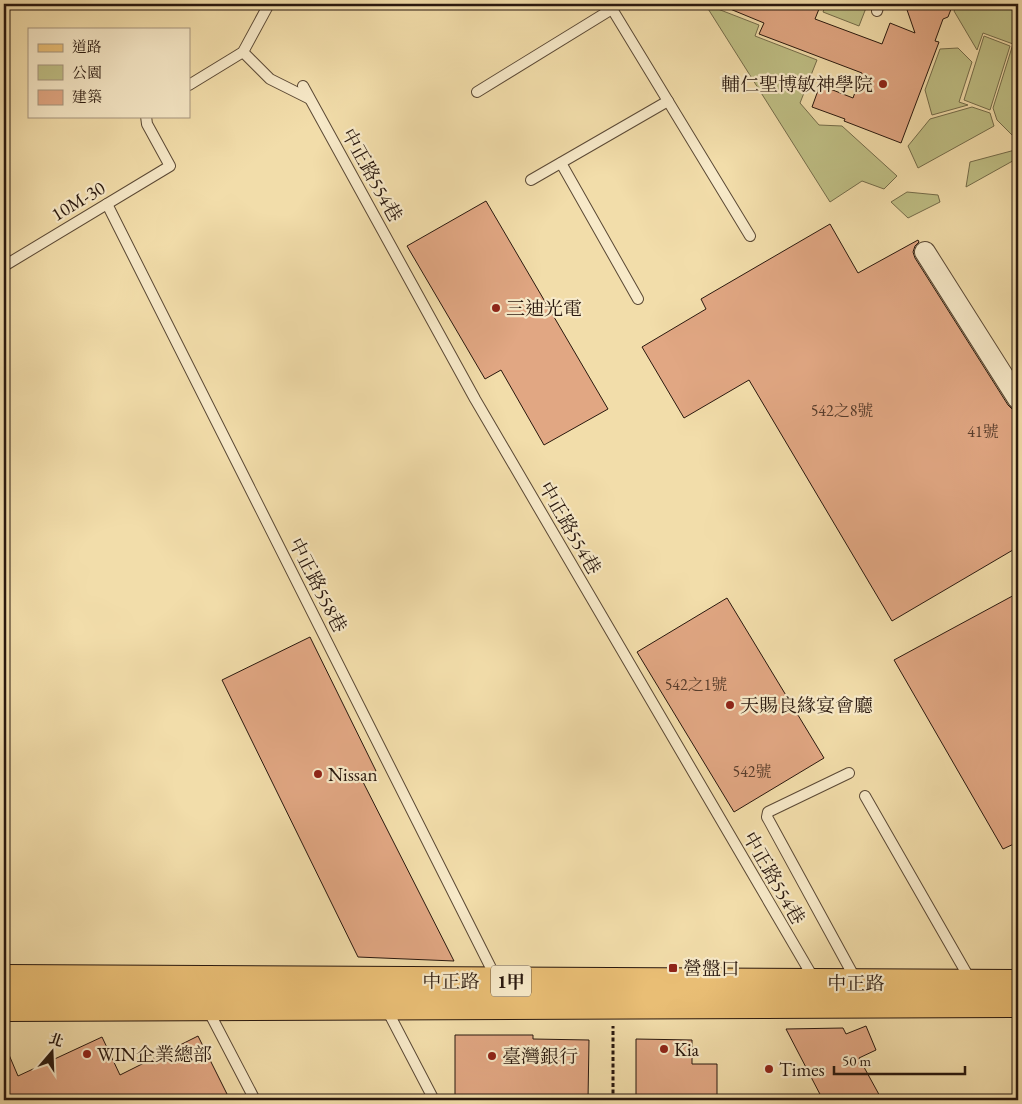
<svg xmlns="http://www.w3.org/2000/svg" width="1022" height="1104" font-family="'EB Garamond','Noto Serif TC',serif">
  <rect width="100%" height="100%" fill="#f2ddaa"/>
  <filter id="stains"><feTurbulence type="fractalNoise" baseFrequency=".004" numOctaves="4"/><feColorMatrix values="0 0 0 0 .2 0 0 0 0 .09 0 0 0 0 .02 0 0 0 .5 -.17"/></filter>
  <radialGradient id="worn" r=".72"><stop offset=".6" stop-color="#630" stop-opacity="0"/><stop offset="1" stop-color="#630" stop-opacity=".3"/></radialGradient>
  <!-- green -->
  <g fill="#bfbf85" stroke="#746c4a">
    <path d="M705 4 759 25 755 36 817 60 800 103 819 125 842 126 897 176 884 189 862 181 830 202Z"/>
    <path d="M826 4H855L866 8 859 26 823 12Z"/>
    <path d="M957 4H1018V141L997 120 993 108 1013 44 983 33 977 50 954 11Z"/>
    <path d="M984 36 1010 46 990 110 964 100Z"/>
    <path d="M958 48 972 62 959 102 968 105 932 115 925 90 940 49Z"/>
    <path d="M972 107 990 113 994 126 918 168 908 146 930 119Z"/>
    <path d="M1018 146V158L966 187 970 162 1015 150Z"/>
    <path d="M907 192 938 195 940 202 908 218 891 202Z"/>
  </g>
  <!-- building -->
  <g fill="#e1a783" stroke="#29180e">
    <path d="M718 4H821L815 19 882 44 890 23 915 33 905 4H953L948 17 943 19 935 41 939 42 901 143 844 121 845 119 812 107 820 85 853 98 862 73 759 34 764 23Z"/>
    <path d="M486 201 608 409 544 445 501 370 485 379 407 246Z"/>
    <path d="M830 224 858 273 918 240 919 242 915 246 913 252 915 258 1008 405 1012 409 1018 411V547L892 621 749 380 684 418 642 347 706 309 701 299Z"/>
    <path d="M1018 593V842L1003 849 894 660Z"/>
    <path d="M727 598 824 758 734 812 637 652Z"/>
    <path d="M310 637 376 771 361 778 454 961 358 957 222 680Z"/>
    <path d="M866 1026 876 1050 859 1058 882 1100H823L786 1029 843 1028 846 1034Z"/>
    <path d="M455 1035H533V1039L589 1040 588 1100H477V1095H455Z"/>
    <path d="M198 1036 230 1100H4V1043L18 1076 102 1037 120 1075Z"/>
    <path d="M636 1039 692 1040V1064H717V1100H636Z"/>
  </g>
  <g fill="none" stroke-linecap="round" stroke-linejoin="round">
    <defs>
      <g id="service">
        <path d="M609 4 750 236"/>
        <path d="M877 11 879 4"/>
        <path d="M243 52 270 79 308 98"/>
        <path d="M189 85 243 52 269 4"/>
        <path d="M303 86 475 399 814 979"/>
        <path d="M477 92 612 9"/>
        <path d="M561 163 638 299"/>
        <path d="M531 180 668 101"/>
        <path d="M107 204 497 980"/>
        <path d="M4 266 170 166 147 124 146 116"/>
        <path d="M849 773 768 812 767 817 856 980"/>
        <path d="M865 796 971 981"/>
        <path d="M207 1008 255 1100"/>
        <path d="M386 1008 434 1100"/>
      </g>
      <path id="minor" d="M925 252 1018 399"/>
      <g id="primary">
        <path d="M4 979 1018 984"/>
        <path d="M4 1007 1012 1003"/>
      </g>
    </defs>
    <!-- service casing -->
    <use href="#service" stroke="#5b4935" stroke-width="12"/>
    <!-- minor casing -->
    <use href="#minor" stroke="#5b4935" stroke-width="22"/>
    <!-- primary casing -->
    <use href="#primary" stroke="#29180e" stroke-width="30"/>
    <!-- path -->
    <path stroke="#29180e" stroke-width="3" stroke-dasharray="4 2.5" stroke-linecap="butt" d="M613 1100V1026"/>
    <!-- service -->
    <use href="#service" stroke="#f7e9c8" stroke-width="10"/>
    <!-- minor -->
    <use href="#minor" stroke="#f7e9c8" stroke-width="20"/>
    <!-- primary -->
    <use href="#primary" stroke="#e9be75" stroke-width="28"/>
  </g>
  <!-- markers -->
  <g fill="#8f2418" stroke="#f7e9c8" stroke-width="2">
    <circle cx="883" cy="84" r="5"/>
    <circle cx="496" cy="308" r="5"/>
    <circle cx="730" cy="705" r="5"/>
    <circle cx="318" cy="774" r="5"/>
    <rect x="668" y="963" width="10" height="10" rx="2.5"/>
    <circle cx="664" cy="1049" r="5"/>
    <circle cx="87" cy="1054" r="5"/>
    <circle cx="492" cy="1056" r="5"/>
    <circle cx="769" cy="1069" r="5"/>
  </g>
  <g text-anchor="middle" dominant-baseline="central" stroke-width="4.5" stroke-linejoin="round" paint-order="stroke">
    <!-- number labels -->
    <g font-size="16" fill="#573c2b">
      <text x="842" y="410">542之8號</text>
      <text x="983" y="431">41號</text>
      <text x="696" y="684">542之1號</text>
      <text x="752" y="771">542號</text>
    </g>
    <!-- shield labels -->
    <rect fill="#f7e9c8" stroke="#675746" stroke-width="1" x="491" y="965.5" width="40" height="31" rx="4"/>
    <g font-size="18" font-weight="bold" fill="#29180e">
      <text x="511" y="981">1甲</text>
    </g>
    <!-- poi labels -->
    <g font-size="19" fill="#29180e" stroke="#f7e9c8" text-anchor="start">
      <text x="873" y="84" text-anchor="end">輔仁聖博敏神學院</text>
      <text x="506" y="308">三迪光電</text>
      <text x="740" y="705">天賜良緣宴會廳</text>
      <text x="328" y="774">Nissan</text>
      <text x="683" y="968">營盤口</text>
      <text x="674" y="1049">Kia</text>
      <text x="97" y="1054">WIN企業總部</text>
      <text x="502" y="1056">臺灣銀行</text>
      <text x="779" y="1069">Times</text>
    </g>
    <!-- street labels -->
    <g font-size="19" fill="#29180e" stroke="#f7e9c8">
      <text transform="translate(372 175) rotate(61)">中正路554巷</text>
      <text transform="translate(78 201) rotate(-31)">10M-30</text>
      <text transform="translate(570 528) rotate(60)">中正路554巷</text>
      <text transform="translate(318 585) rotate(63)">中正路558巷</text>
      <text transform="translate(774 878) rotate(60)">中正路554巷</text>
      <text x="451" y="981">中正路</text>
      <text x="856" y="983">中正路</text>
    </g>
  </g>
  <!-- margin -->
  <rect width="1022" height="1104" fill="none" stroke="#f2ddaa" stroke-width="20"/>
  <rect x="5" y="5" width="1012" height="1094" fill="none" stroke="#29180e" stroke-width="2.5"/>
  <rect x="10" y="10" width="1002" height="1084" fill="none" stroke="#29180e"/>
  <!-- legend -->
  <rect x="28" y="28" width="162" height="90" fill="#f7e9c8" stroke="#a5957e"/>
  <rect x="38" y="44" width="25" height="8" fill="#e9be75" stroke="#a5957e"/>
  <text x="72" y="52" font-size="15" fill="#29180e">道路</text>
  <rect x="38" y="65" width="25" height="15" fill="#bfbf85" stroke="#a5957e"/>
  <text x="72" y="78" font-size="15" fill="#29180e">公園</text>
  <rect x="38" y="90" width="25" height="15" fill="#e1a783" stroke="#a5957e"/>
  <text x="72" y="102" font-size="15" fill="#29180e">建築</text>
  <!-- north arrow -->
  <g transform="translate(52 1052) rotate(19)" stroke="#f7e9c8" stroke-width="4" paint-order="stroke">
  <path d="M0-4L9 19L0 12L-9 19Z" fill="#29180e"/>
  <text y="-8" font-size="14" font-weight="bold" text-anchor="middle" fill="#29180e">北</text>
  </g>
  <!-- scale -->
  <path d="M834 1066v8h131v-8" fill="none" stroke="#29180e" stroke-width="2.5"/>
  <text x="842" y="1066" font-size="15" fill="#29180e" stroke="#f7e9c8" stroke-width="4" paint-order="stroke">50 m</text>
  <rect width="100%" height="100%" filter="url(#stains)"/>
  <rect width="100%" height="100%" fill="url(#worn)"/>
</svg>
